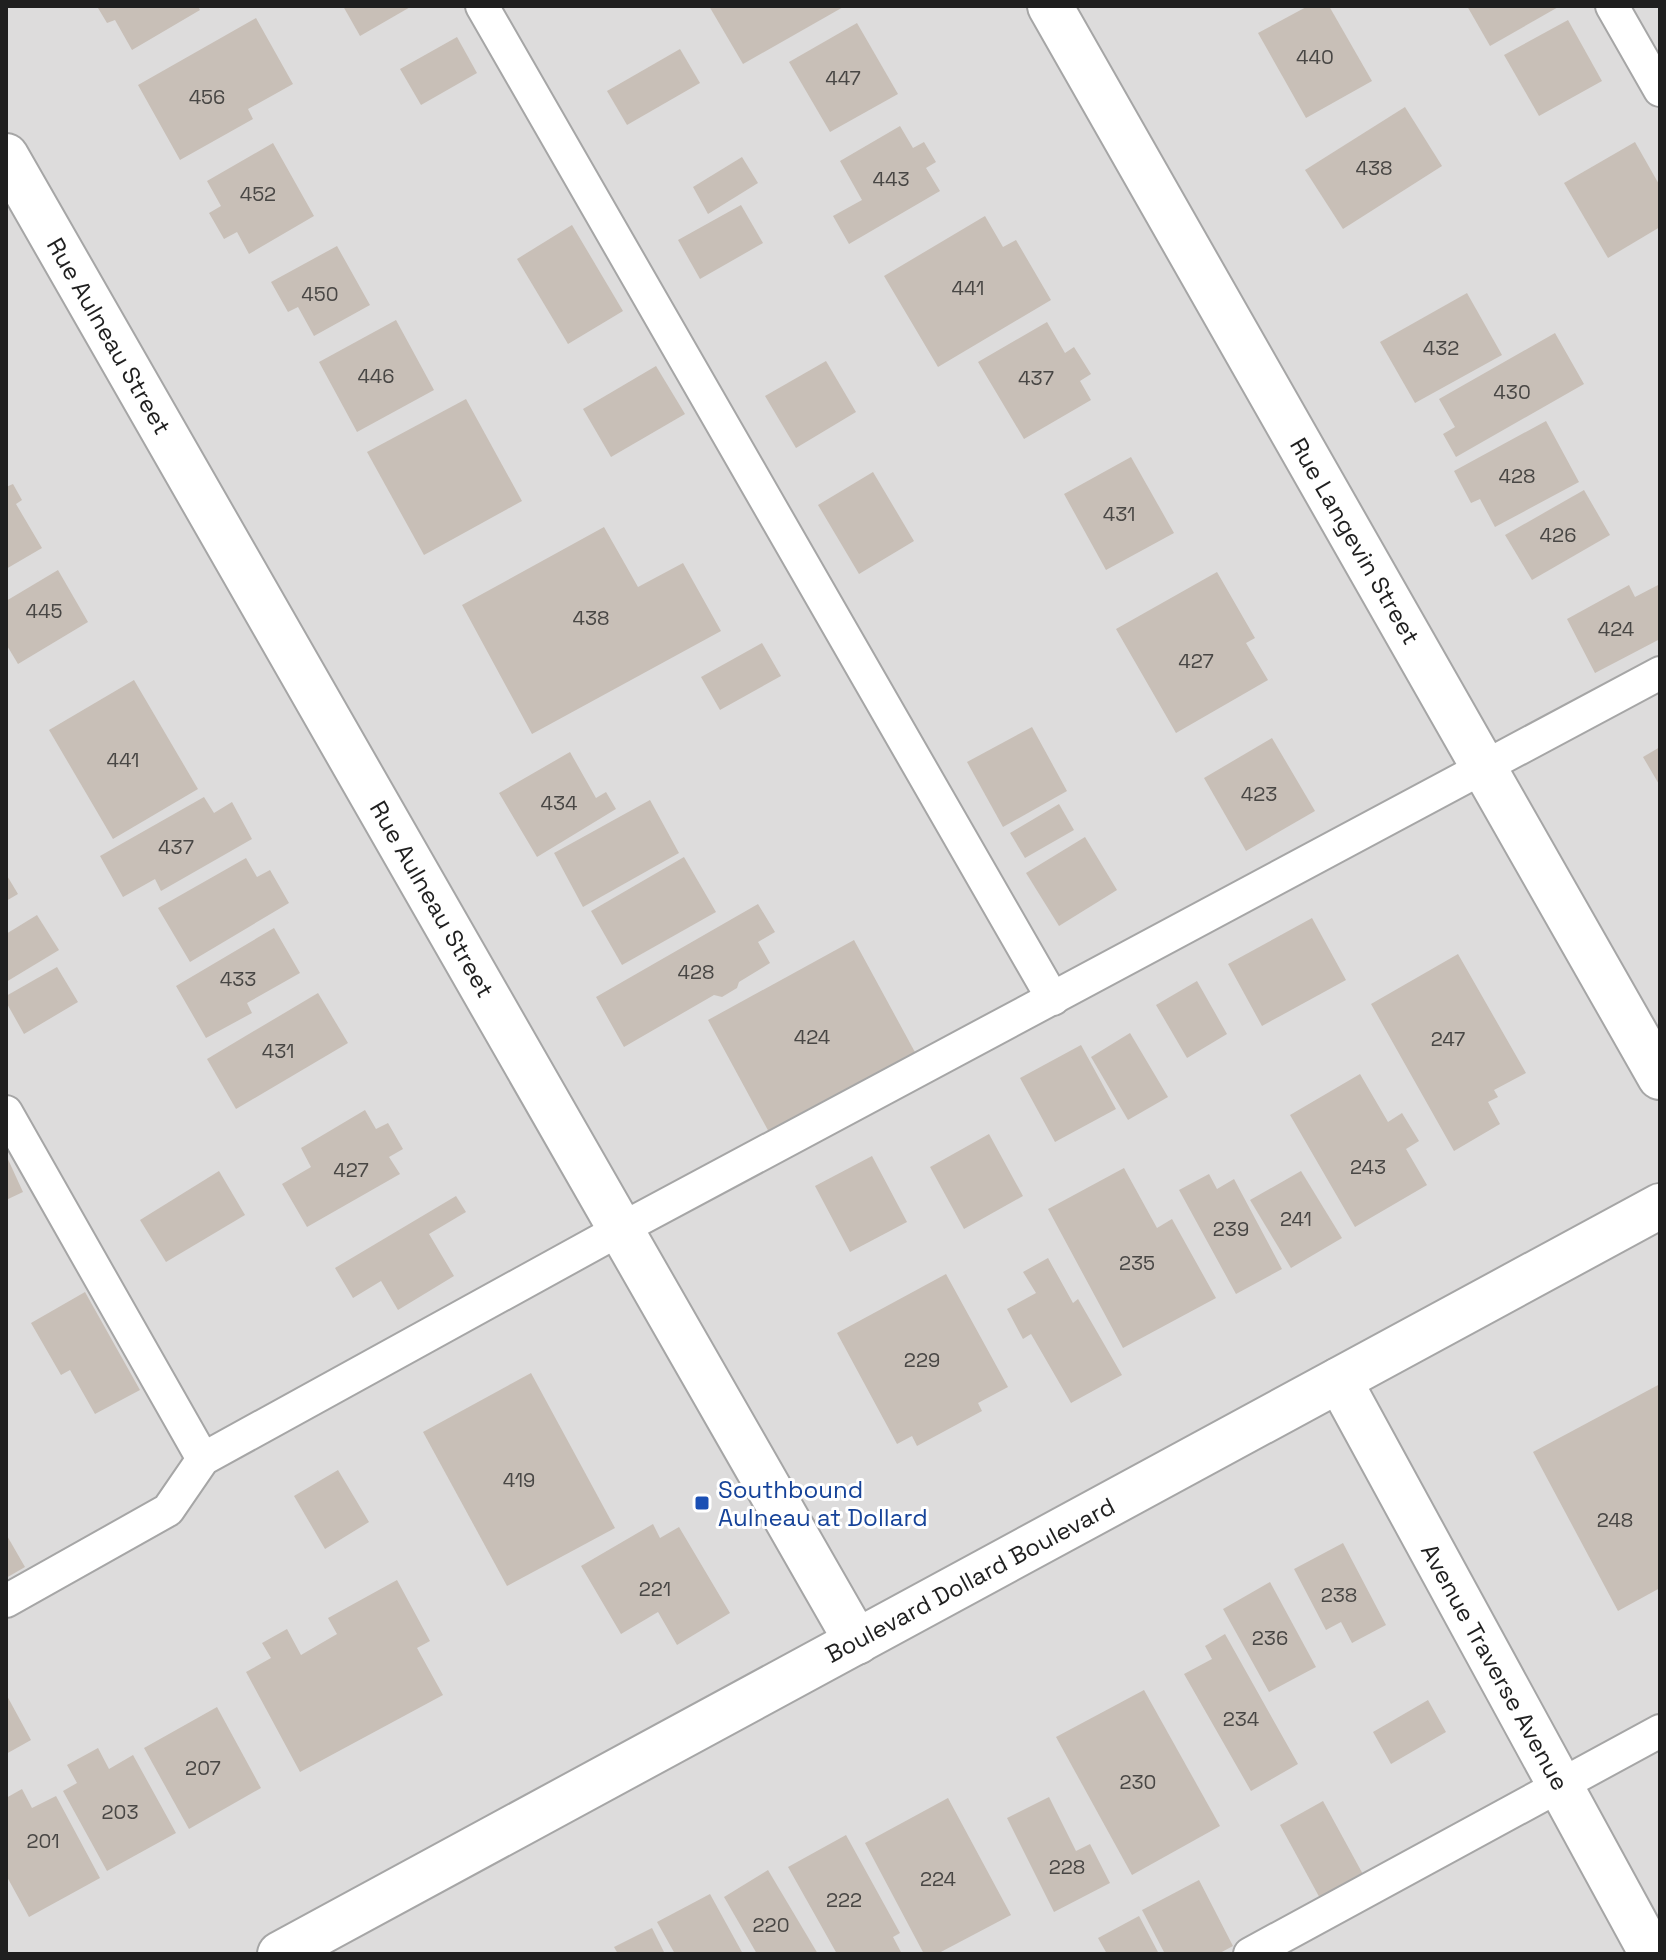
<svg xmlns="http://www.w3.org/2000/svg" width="1666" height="1960" font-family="'Space Grotesk',sans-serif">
  <rect width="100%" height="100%" fill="#f0ece4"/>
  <!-- residential -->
  <rect fill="#dddcdc" x="6" y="6" width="1654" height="1948"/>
  <!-- building -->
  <g fill="#c8bfb7">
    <path d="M101 6H198L200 10 132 50 115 20 107 23 98 8Z"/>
    <path d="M343 6H412L360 36Z"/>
    <path d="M709 6H845L743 64Z"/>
    <path d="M1308 6H1329L1372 81 1306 118 1258 33Z"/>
    <path d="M1467 6H1560L1490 46Z"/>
    <path d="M256 18 293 84 248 109 253 119 180 160 138 85Z"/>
    <path d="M1568 20 1602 81 1539 116 1504 55Z"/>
    <path d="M857 23 898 94 830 132 789 62Z"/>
    <path d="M457 37 477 73 421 105 400 69Z"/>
    <path d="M680 49 700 83 627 125 607 91Z"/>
    <path d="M1405 107 1442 166 1343 229 1305 170Z"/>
    <path d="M900 126 913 148 924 142 936 162 926 168 940 191 849 244 833 216 862 200 840 161Z"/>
    <path d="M1635 142 1660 186V227L1608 258 1564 183Z"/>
    <path d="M273 143 314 216 249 254 237 232 224 239 209 213 221 206 207 181Z"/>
    <path d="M742 157 758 183 708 214 693 187Z"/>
    <path d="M741 205 763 243 700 279 678 240Z"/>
    <path d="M985 216 1003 247 1016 240 1051 300 938 367 884 276Z"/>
    <path d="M572 225 623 311 568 344 517 259Z"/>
    <path d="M337 246 370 305 314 336 298 307 288 312 271 282Z"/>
    <path d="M1467 293 1502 355 1415 403 1380 342Z"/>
    <path d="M396 320 434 390 357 432 319 362Z"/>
    <path d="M1047 322 1065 353 1074 347 1091 374 1080 381 1091 400 1024 439 978 362Z"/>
    <path d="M1555 333 1584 384 1456 457 1443 434 1455 427 1439 399Z"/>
    <path d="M826 361 856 412 796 448 765 396Z"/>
    <path d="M656 366 685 414 611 457 583 409Z"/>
    <path d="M466 399 522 501 424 555 367 452Z"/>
    <path d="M1546 421 1579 482 1495 527 1480 499 1471 503 1454 471Z"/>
    <path d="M1131 457 1174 533 1106 570 1064 494Z"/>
    <path d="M873 472 914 541 859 574 818 505Z"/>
    <path d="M13 484 22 500 16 504 42 548 6 569V487Z"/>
    <path d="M1584 490 1610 535 1532 580 1505 535Z"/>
    <path d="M604 527 638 587 683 563 721 631 532 734 462 605Z"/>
    <path d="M58 570 88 622 18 664 6 644V601Z"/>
    <path d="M1217 572 1255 638 1246 643 1268 680 1176 733 1116 629Z"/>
    <path d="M1660 584V639L1595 673 1567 619 1629 585 1635 597Z"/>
    <path d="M762 643 781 676 720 710 701 677Z"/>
    <path d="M134 680 198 789 113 839 49 730Z"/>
    <path d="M1032 727 1067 791 1003 827 967 762Z"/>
    <path d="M1272 738 1315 811 1246 851 1204 778Z"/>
    <path d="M1660 747V786L1643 757Z"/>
    <path d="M570 752 596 798 606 792 616 809 537 857 499 793Z"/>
    <path d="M204 797 214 813 232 802 252 839 161 891 155 879 123 897 100 856Z"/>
    <path d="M650 800 679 853 583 907 554 853Z"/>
    <path d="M1059 804 1074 830 1025 858 1010 833Z"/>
    <path d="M1085 837 1117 890 1059 926 1026 873Z"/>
    <path d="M684 857 716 912 622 965 591 911Z"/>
    <path d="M246 858 257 877 270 870 289 903 190 962 158 908Z"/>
    <path d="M6 874 18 894 6 901Z"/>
    <path d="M758 904 775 932 758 942 770 963 739 982 737 988 722 997 714 995 624 1047 596 997Z"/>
    <path d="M37 915 59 950 6 982V934Z"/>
    <path d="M1312 918 1346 980 1262 1026 1228 964Z"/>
    <path d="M274 928 300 973 247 1003 252 1013 206 1038 176 986Z"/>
    <path d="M854 940 916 1054 770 1134 708 1020Z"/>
    <path d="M1458 954 1526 1073 1494 1090 1498 1097 1488 1102 1500 1124 1454 1151 1371 1004Z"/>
    <path d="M57 967 78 1002 24 1034 6 1002V996Z"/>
    <path d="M1197 981 1227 1034 1187 1058 1156 1005Z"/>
    <path d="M318 993 348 1043 236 1109 207 1059Z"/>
    <path d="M1130 1033 1168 1097 1128 1120 1091 1057Z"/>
    <path d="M1081 1045 1116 1109 1055 1142 1020 1078Z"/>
    <path d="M1360 1074 1388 1122 1402 1113 1419 1141 1406 1149 1427 1185 1355 1227 1290 1115Z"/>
    <path d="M365 1110 376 1129 388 1123 403 1149 389 1157 400 1174 307 1227 282 1184 311 1167 301 1148Z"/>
    <path d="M989 1134 1023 1196 964 1229 930 1167Z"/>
    <path d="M6 1155 23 1192 6 1200Z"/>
    <path d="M872 1156 907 1222 850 1252 815 1186Z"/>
    <path d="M1124 1168 1157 1228 1172 1219 1216 1298 1123 1348 1048 1209Z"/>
    <path d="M219 1171 245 1215 166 1262 140 1220Z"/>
    <path d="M1301 1171 1342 1238 1291 1268 1250 1200Z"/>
    <path d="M1209 1174 1217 1189 1234 1179 1282 1269 1236 1294 1179 1190Z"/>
    <path d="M456 1196 466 1212 429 1234 454 1276 398 1310 381 1281 353 1298 335 1268Z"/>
    <path d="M1048 1258 1073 1303 1078 1299 1122 1375 1071 1403 1031 1334 1023 1339 1007 1309 1036 1293 1023 1272Z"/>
    <path d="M946 1274 1008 1387 978 1403 982 1411 917 1446 912 1436 897 1444 837 1333Z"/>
    <path d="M85 1292 140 1390 95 1414 70 1370 61 1375 31 1323Z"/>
    <path d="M531 1373 615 1528 507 1586 423 1432Z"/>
    <path d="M1660 1384V1588L1618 1611 1533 1452Z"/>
    <path d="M338 1470 369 1522 325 1549 294 1496Z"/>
    <path d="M653 1524 660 1538 679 1527 730 1613 677 1645 658 1612 621 1634 581 1566Z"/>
    <path d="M6 1534 25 1567 6 1578Z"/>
    <path d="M1343 1543 1386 1625 1352 1643 1341 1622 1326 1630 1294 1569Z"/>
    <path d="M397 1580 430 1641 417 1648 443 1695 300 1772 246 1672 271 1658 262 1643 287 1629 301 1655 337 1634 328 1618Z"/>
    <path d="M1270 1582 1316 1667 1269 1692 1223 1609Z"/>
    <path d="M1225 1634 1298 1764 1251 1791 1184 1674 1212 1659 1205 1646Z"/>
    <path d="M1144 1690 1220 1826 1132 1875 1056 1737Z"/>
    <path d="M6 1694 31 1740 6 1754Z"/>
    <path d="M1428 1700 1446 1732 1391 1764 1373 1732Z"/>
    <path d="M217 1707 261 1788 189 1829 144 1748Z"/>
    <path d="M98 1748 109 1769 133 1755 176 1833 107 1871 63 1791 77 1783 67 1765Z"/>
    <path d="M22 1789 32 1808 56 1796 100 1878 29 1917 6 1875V1798Z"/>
    <path d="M1049 1797 1076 1851 1090 1844 1110 1883 1054 1912 1007 1818Z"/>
    <path d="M948 1798 1011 1915 937 1954H924L865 1843Z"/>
    <path d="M1323 1801 1365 1878 1322 1902 1280 1825Z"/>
    <path d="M846 1835 900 1933 893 1937 902 1954H837L788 1867Z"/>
    <path d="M768 1870 818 1954H757L724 1897Z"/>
    <path d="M1199 1880 1233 1946 1218 1954H1165L1142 1910Z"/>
    <path d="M710 1894 743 1954H675L657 1922Z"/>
    <path d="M1139 1916 1159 1954H1107L1098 1938Z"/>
    <path d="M652 1928 665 1954H618L614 1947Z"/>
  </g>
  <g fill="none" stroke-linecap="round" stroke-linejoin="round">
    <defs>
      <g id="lane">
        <path d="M482 6 1053 999"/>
        <path d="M1612 6 1660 90"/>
        <path d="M6 1112 203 1459"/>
        <path d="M6 1601 168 1510 203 1459 621 1229 1660 673"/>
        <path d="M1250 1954 1660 1731"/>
      </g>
      <g id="street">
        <path d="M1050 6 1660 1077"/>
        <path d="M6 156 857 1642"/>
        <path d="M1339 1380 1652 1954"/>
        <path d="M280 1954 1660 1206"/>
      </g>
    </defs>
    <!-- lane casing -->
    <use href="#lane" stroke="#a6a6a6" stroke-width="36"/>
    <!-- street casing -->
    <use href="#street" stroke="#a6a6a6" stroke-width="48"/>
    <!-- lane -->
    <use href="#lane" stroke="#fff" stroke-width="32"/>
    <!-- street -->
    <use href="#street" stroke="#fff" stroke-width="44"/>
  </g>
  <!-- markers -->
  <rect fill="#1a4fb4" stroke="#fff" stroke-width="3" x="694" y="1495" width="16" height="16" rx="4"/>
  <g text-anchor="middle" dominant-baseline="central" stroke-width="6" stroke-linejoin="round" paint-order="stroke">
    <!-- number labels -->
    <g font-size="20" fill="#494745">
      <text x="1315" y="57">440</text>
      <text x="843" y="78">447</text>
      <text x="207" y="97">456</text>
      <text x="1374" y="168">438</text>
      <text x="891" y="179">443</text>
      <text x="258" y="194">452</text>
      <text x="968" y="288">441</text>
      <text x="320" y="294">450</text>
      <text x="1441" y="348">432</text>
      <text x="376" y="376">446</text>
      <text x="1036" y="378">437</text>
      <text x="1512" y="392">430</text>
      <text x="1517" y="476">428</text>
      <text x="1119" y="514">431</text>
      <text x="1558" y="535">426</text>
      <text x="44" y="611">445</text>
      <text x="591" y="618">438</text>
      <text x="1616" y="629">424</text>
      <text x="1196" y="661">427</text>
      <text x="123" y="760">441</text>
      <text x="1259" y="794">423</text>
      <text x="559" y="803">434</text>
      <text x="176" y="847">437</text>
      <text x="696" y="972">428</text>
      <text x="238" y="979">433</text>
      <text x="812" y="1037">424</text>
      <text x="1448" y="1039">247</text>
      <text x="278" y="1051">431</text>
      <text x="1368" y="1167">243</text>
      <text x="351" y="1170">427</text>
      <text x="1296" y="1219">241</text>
      <text x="1231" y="1229">239</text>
      <text x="1137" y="1263">235</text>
      <text x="922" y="1360">229</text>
      <text x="519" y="1480">419</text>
      <text x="1615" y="1520">248</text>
      <text x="655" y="1589">221</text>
      <text x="1339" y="1595">238</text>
      <text x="1270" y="1638">236</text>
      <text x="1241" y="1719">234</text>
      <text x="203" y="1768">207</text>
      <text x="1138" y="1782">230</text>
      <text x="120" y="1812">203</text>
      <text x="43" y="1841">201</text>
      <text x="1067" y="1867">228</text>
      <text x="938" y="1879">224</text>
      <text x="844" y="1900">222</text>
      <text x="771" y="1925">220</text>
    </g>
    <!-- street labels -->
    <g font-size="24" fill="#1f1f1f" stroke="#fff">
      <text transform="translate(109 336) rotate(60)">Rue Aulneau Street</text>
      <text transform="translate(1355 541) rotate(60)">Rue Langevin Street</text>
      <text transform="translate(432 899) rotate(60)">Rue Aulneau Street</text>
      <text transform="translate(970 1580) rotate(-28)">Boulevard Dollard Boulevard</text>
      <text transform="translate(1495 1667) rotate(61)">Avenue Traverse Avenue</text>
    </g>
    <!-- transit labels -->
    <g font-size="24" fill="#164399" stroke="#fff" text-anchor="start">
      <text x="718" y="1489">Southbound<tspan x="718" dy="28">Aulneau at Dollard</tspan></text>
    </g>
  </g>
  <!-- border -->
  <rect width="1666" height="1960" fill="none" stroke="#1f1f1f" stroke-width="16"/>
</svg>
